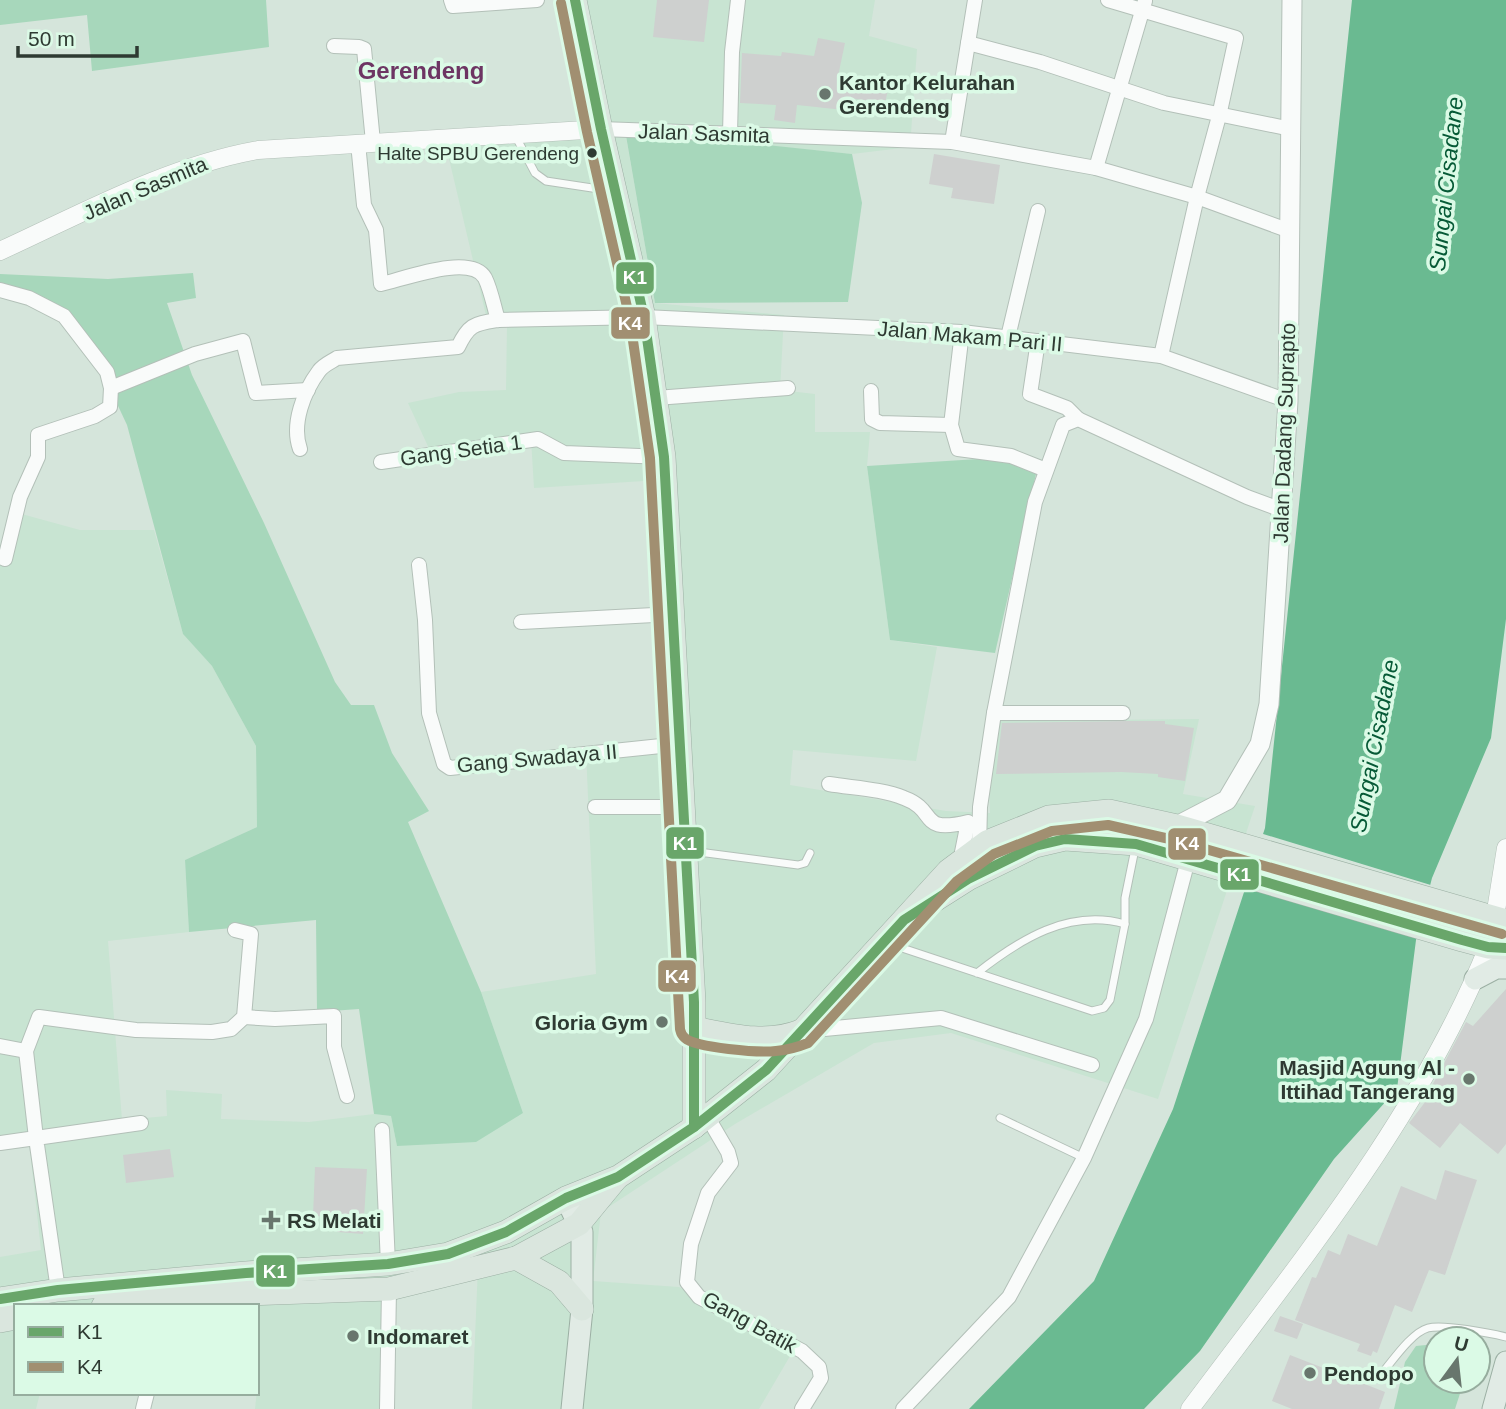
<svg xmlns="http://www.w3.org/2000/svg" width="1506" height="1409" font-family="Helvetica,sans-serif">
  <rect width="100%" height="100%" fill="#d5e5db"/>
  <!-- built -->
  <path fill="#c8e4d2" d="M556 0H875L869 36 917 49 910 147 852 154 625 131 655 303 784 315 780 390 815 394V432H870L867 466 890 640 937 647 916 761 793 750 790 785 946 811 990 813 987 721 1199 719 1183 794 1255 806 1158 1099 951 1033 874 1043 735 1124 601 1212 593 1281 679 1287 793 1351 759 1409H472L478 1266 388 1279 383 1409H255L258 1380 257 1306H16V1393H40L36 1409H0V1257L41 1250 29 1142 0 1144V564L18 513 80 530H154L183 634 212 666 256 746 257 827 185 860 189 932 108 941 122 1120 167 1116 166 1090 222 1094 221 1119 309 1122 374 1114 391 1116 397 1146 523 1113 481 992 596 974 586 752 666 747 644 481 534 488 531 439 432 455 408 403 459 392 506 390 507 324 489 328 446 146 583 130 556 10Z"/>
  <!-- green -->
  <g fill="#a7d7bb">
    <path d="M0 0H266L269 47 92 71 87 15 0 25Z"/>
    <path d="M625 130 852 154 862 203 848 302 655 303Z"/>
    <path d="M193 273 196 298 167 303 192 375 264 523 335 682 351 705H374L392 753 429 811 408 822 481 992 523 1113 476 1142 397 1146 391 1116 374 1114 359 1009 317 1012 316 920 189 932 185 860 257 827 256 746 212 666 183 634 127 425 97 361 64 321 0 292V274L108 279Z"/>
    <path d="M1010 457 1036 474 995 653 890 640 867 466Z"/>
    <path d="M1436 1344V1381H1464L1455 1409H1394L1405 1362 1416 1346Z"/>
  </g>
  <!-- water -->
  <path fill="#6aba91" d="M1352 0H1506V619L1491 738 1432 878 1416 940 1397 1089 1334 1159 1200 1351 1144 1409H969L1094 1281 1173 1109 1265 828Z"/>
  <!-- pier -->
  <path fill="#d5e5db" d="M1260 833 1434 886 1421 934 1245 880Z"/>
  <!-- building -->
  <g fill="#ced0cf">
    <path d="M657 0H709L704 42 653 37Z"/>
    <path d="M818 38 845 43 837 81 888 89 885 104 845 97 844 110 797 105 795 123 774 120 776 105 740 103 742 53 781 56 782 52 814 56Z"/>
    <path d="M934 154 1000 165 994 204 951 198 953 188 929 184Z"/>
    <path d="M1128 721H1165V724L1194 728 1185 781 1158 777V774L1121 772 996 774 1002 723Z"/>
    <path d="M1506 989V1144L1498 1154 1460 1123 1440 1148 1409 1123 1426 1101 1427 1095 1466 1022 1473 1026Z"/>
    <path d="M170 1149 174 1177 126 1183 123 1155Z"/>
    <path d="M315 1167 367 1169 363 1234 337 1232 338 1217 313 1216Z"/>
    <path d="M1445 1170 1477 1180 1445 1275 1429 1270 1412 1312 1395 1305 1377 1353 1373 1351 1371 1356 1357 1351 1360 1344 1295 1320 1312 1277 1316 1278 1328 1250 1340 1255 1348 1234 1377 1246 1401 1186 1436 1200Z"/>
    <path d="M1280 1316 1303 1324 1297 1339 1274 1331Z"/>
    <path d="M1290 1355 1385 1392 1379 1409H1292L1272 1401Z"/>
  </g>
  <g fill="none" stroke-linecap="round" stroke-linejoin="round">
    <defs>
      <g id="service">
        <path d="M516 137 535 173 546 181 612 191"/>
        <path d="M691 851 798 865 805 863 810 853"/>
        <path d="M1125 924V898L1135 849"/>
        <path d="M887 943 1092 1011 1104 1008 1110 1000 1125 924C1069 908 1019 940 977 973"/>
        <path d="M1000 1118 1084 1158"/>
        <path d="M1377 1379C1390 1365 1410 1333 1428 1328 1443 1324 1490 1333 1506 1337"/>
      </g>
      <g id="minor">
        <path d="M451 0 453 6 537 0"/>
        <path d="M1108 0 1236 38 1219 116 1197 197 1161 356"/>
        <path d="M968 43 1040 62 1164 103 1291 129"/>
        <path d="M334 46 359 47 364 49 373 142"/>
        <path d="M601 129 952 142 1096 168 1197 197 1290 231"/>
        <path d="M730 134 732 52 738 0"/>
        <path d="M952 142 975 0"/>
        <path d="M358 143 364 205 376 230 381 284C404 279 471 253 485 278 491 290 494 307 498 320"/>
        <path d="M1096 168 1145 1"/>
        <path d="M0 290 29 298 64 316 107 372 111 388 110 407 95 416 38 435V457L20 497 5 559 0 557"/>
        <path d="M962 332 951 425 958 449 1011 456 1046 470"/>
        <path d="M1008 337 1038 211"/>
        <path d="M1038 341 1030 394 1067 408 1078 419"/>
        <path d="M111 388 195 354 243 341 256 393 308 390"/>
        <path d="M871 391 872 419 880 423 951 425"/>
        <path d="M656 398 788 388"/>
        <path d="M300 449C291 424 304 391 319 371 323 365 331 362 337 358L458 347C469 324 474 324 498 320L644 317 962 332 1161 356 1288 401"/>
        <path d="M381 462 538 439 564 453 664 457"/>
        <path d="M419 565 425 620 429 713 444 764 450 768 680 744"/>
        <path d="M521 622 673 614"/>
        <path d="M994 713H1123"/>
        <path d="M829 784C853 788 882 789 904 798 939 811 917 834 968 822L960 862"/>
        <path d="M595 807H684"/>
        <path d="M979 848 980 807 994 713 1035 502 1063 425 1078 419 1247 497 1282 510"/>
        <path d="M244 1017 275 1019 334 1016V1047L347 1096"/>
        <path d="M803 1031 941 1018 1092 1065"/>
        <path d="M0 1046 26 1051"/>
        <path d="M707 1116 728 1152 731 1163 708 1193 691 1244 687 1282 699 1297 802 1351 819 1367 821 1378 802 1409"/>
        <path d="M382 1130 388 1264"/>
        <path d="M0 1143 36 1138 26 1051 39 1017 136 1030 212 1032 231 1029 244 1017 251 934 235 930"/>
        <path d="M58 1290 36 1138 141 1123"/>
        <path d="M143 1409 147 1393"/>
        <path d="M387 1409 389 1289"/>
        <path d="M903 1409 1009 1297 1084 1158 1146 1019 1188 860"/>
      </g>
      <g id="tertiary">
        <path d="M0 251C83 213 168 166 258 150L601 129"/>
        <path d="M1495 917 1506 848"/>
        <path d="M1190 1409C1299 1263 1419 1118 1488 947"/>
      </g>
      <path id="secondary" d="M1177 826 1227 800 1260 744 1269 704 1288 401 1292 0"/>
      <g id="primary">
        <path d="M1475 979 1496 968H1506"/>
        <path d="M566 1198 582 1232V1309L572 1409"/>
        <path d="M1493 1409 1506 1362"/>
      </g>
      <g id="trunk">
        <path d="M575 0 601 129 644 317 664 457 694 1002V1127"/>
        <path d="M927 905 968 879 1035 846 1065 839 1136 844 1462 940 1488 947 1506 948"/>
        <path d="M694 1028C730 1035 766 1045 801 1031"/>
        <path d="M516 1258 559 1282 582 1309"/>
        <path d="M0 1299 58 1290 246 1273 388 1264 448 1254 506 1232 566 1198 618 1177 694 1127 766 1070 948 871 987 842 1049 817 1109 811 1177 826 1506 921"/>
        <path d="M103 1306 164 1297 389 1289 516 1258 579 1224 616 1179"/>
        <path d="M0 1321 16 1318"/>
      </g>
    </defs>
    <!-- service casing -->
    <use href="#service" stroke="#b3c0b8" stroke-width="9"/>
    <!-- minor casing -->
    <use href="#minor" stroke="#b3c0b8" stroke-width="16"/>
    <!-- tertiary casing -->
    <use href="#tertiary" stroke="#b3c0b8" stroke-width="19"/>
    <!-- secondary casing -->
    <use href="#secondary" stroke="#b3c0b8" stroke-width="21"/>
    <!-- primary casing -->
    <use href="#primary" stroke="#9cb0a4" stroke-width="23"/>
    <!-- trunk casing -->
    <use href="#trunk" stroke="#9cb0a4" stroke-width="24"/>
    <!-- service -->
    <use href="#service" stroke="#f9fbfa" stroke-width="7"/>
    <!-- minor -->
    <use href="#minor" stroke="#f9fbfa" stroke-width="14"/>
    <!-- tertiary -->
    <use href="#tertiary" stroke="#f9fbfa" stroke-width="18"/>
    <!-- secondary -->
    <use href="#secondary" stroke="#f9fbfa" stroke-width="19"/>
    <!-- primary -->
    <use href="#primary" stroke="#e1ebe5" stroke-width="21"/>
    <!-- trunk -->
    <use href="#trunk" stroke="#dae6de" stroke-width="23"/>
    <defs>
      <g id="bus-1">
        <path d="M575 0 601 129 644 317 664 457 694 1002V1127"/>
        <path d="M0 1299 58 1290 246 1273 388 1264 448 1254 506 1232 566 1198 618 1177 694 1127 766 1070 904 920 968 879 1035 846 1065 839 1136 844 1462 940 1488 947 1506 948"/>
      </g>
      <path id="bus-2" d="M561 3 587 132 630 320 650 458 680 1029C681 1033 681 1035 685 1038 696 1048 760 1053 776 1051 787 1050 798 1047 808 1043L957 881 994 854 1052 831 1108 825 1174 840 1502 934"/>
    </defs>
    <!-- bus-1 casing -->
    <use href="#bus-1" stroke="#dbfae6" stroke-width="16"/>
    <!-- bus-2 casing -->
    <use href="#bus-2" stroke="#dbfae6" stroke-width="16"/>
    <!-- bus-1 -->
    <use href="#bus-1" stroke="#69a66a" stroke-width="10"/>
    <!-- bus-2 -->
    <use href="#bus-2" stroke="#a18f71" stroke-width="10"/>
  </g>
  <!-- markers -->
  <g fill="#68766d" stroke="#dbfae6" stroke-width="2.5">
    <circle cx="825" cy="94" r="7"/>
    <circle cx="662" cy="1022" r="7"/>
    <circle cx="1469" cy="1079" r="7"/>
    <path d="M267.5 1209.5h7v7h7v7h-7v7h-7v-7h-7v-7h7z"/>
    <circle cx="353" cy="1336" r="7"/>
    <circle cx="1310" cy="1373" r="7"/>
  </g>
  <circle fill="#2e3a32" stroke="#dbfae6" stroke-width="2.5" cx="592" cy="153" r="6"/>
  <g text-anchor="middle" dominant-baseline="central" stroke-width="7" stroke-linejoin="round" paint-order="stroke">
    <!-- bus labels -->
    <g font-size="19" fill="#2e3a32" stroke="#dbfae6" text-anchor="end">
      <text x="579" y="153">Halte SPBU Gerendeng</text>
    </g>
    <!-- poi labels -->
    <g font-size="21" font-weight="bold" fill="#2e3a32" stroke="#dbfae6" text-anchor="start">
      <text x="839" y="82">Kantor Kelurahan<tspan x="839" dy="24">Gerendeng</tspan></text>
      <text x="648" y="1022" text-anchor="end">Gloria Gym</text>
      <text x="1455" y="1067" text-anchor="end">Masjid Agung Al -<tspan x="1455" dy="24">Ittihad Tangerang</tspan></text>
      <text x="287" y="1220">RS Melati</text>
      <text x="367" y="1336">Indomaret</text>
      <text x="1324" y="1373">Pendopo</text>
    </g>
    <!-- street labels -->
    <g font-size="21" fill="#2e3a32" stroke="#dbfae6">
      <text transform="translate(704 133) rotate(2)">Jalan Sasmita</text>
      <text transform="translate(145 188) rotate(-23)">Jalan Sasmita</text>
      <text transform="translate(970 336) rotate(5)">Jalan Makam Pari II</text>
      <text transform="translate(1284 433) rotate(-88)">Jalan Dadang Suprapto</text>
      <text transform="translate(461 450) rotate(-8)">Gang Setia 1</text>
      <text transform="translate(537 758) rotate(-5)">Gang Swadaya II</text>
      <text transform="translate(750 1322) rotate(29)">Gang Batik</text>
    </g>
    <!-- water labels -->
    <g font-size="23" font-style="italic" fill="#065a36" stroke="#dbfae6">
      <text transform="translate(1446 184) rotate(-84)">Sungai Cisadane</text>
      <text transform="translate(1374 746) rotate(-79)">Sungai Cisadane</text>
    </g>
    <!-- quarter labels -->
    <g font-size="24" font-weight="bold" fill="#6d3563" stroke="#dbfae6">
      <text x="421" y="70">Gerendeng</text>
    </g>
  </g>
  <g stroke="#dbfae6" stroke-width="2.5">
    <rect x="615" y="261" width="40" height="34" rx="7" fill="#69a66a"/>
    <rect x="610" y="306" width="41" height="34" rx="7" fill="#a18f71"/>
    <rect x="665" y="826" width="40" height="34" rx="7" fill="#69a66a"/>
    <rect x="1167" y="827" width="40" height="34" rx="7" fill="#a18f71"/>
    <rect x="1219" y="858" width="41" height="33" rx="7" fill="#69a66a"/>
    <rect x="657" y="959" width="40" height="34" rx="7" fill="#a18f71"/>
    <rect x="255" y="1254" width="41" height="34" rx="7" fill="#69a66a"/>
  </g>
  <g font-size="19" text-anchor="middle" font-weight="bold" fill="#fff">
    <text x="635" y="284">K1</text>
    <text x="630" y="330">K4</text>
    <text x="685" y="850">K1</text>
    <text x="1187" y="850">K4</text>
    <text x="1239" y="881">K1</text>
    <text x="677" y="983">K4</text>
    <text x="275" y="1278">K1</text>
  </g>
  <!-- legend -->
  <rect x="14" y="1304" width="245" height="91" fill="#dbfae6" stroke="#96ad9e" stroke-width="2"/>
  <rect x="28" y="1327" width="35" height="10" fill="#69a66a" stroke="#96ad9e" stroke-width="2"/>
  <text x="77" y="1339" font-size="21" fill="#2e3a32">K1</text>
  <rect x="28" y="1362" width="35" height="10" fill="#a18f71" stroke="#96ad9e" stroke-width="2"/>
  <text x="77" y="1374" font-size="21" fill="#2e3a32">K4</text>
  <!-- north arrow -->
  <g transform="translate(1457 1360) rotate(15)"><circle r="33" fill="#dbfae6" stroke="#96ad9e" stroke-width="2"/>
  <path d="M0-5L12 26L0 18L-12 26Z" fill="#68766d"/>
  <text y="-10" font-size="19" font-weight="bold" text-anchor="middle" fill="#2e3a32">U</text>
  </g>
  <!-- scale -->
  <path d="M18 46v10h119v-10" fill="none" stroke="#2e3a32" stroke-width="3.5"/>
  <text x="28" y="46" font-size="21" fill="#2e3a32" stroke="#dbfae6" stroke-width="5" paint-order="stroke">50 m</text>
</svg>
